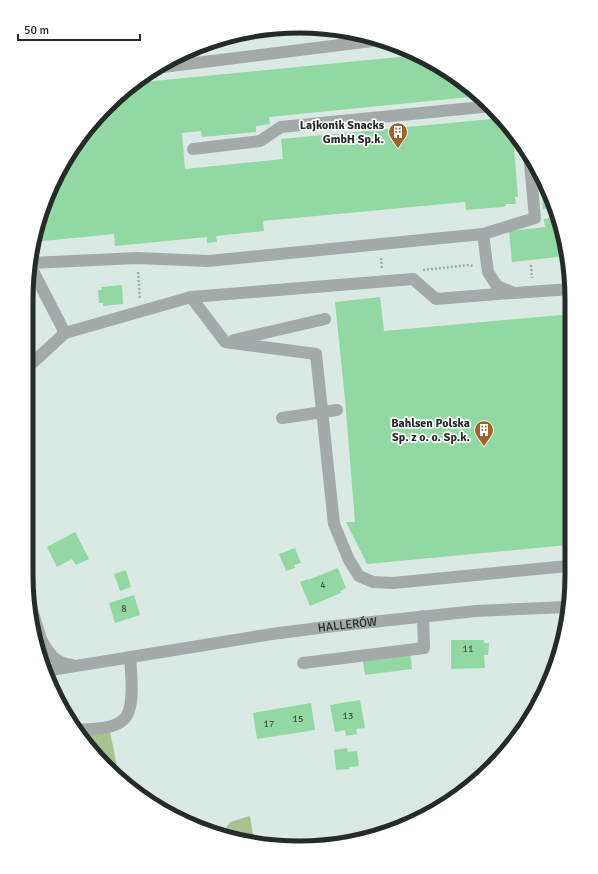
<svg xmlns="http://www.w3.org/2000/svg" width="598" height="874" font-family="Signika,sans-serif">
  <rect width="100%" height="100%" fill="#dbe9e4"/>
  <!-- green -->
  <g fill="#a9c18d">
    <path d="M110 732 119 776 80 735Z"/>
    <path d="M250 816 254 841 222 834 230 822Z"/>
  </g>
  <!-- building -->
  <g fill="#92d8a2">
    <path d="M419 55 450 72 480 96 269 117 270 124 256 126V132L202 137 201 131 182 133 185 169 283 159 281 139 502 118 510 127V136H513L518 197H515L516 204H506V206L502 207 466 210 465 202 263 221 264 231 216 236 217 242 207 243V237L115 246 114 234 33 242 54 178 106 106 134 83Z"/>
    <path d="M540 174 551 194 567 246 568 256 512 262 509 231 545 227 544 219 551 218 550 208 543 209Z"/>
    <path d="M122 285 123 304 103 306V303H99L98 290H102L101 287Z"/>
    <path d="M380 297 384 331 572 314 568 545 367 564 346 522H355L345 399 335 302Z"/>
    <path d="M75 532 89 559 76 565 72 559 57 567 47 547Z"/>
    <path d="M295 548 301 563 294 565 295 568 286 571 279 554Z"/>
    <path d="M338 568 346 588 340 591 341 593 310 606 300 582 308 579V580Z"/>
    <path d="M126 570 131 587 120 591 114 574Z"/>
    <path d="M134 595 140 615 115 623 109 603Z"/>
    <path d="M451 640H484V643H489L488 655H484L485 668 451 669Z"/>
    <path d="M410 651 412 669 365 675 362 657Z"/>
    <path d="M360 700 365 728 356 729 357 734 346 736 345 730 335 732 330 705Z"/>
    <path d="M311 703 315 730 257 739 253 713Z"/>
    <path d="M347 748 348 752 357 751 359 766 349 767V769L336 770 334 750Z"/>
  </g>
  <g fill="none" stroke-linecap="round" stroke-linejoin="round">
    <!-- path -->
    <g stroke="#a1ada9" stroke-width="2.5" stroke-dasharray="2 2" stroke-linecap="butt">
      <path d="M381 258 382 269"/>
      <path d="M531 265 532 278"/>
      <path d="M423 270 469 265 473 266"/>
      <path d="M138 272 140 299"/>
    </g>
    <!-- minor -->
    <g stroke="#a3aaa9" stroke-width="12">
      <path d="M155 68 380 40"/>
      <path d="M193 149 260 141 281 127 492 106"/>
      <path d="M483 234 535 218 529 153"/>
      <path d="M31 263 137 258 208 261 483 234 488 272 497 286 514 293 571 289"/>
      <path d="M191 297 225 342 316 354 334 524 349 560 359 576 373 582 393 583 568 566"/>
      <path d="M65 333 191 297 413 279 436 299 511 293"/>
      <path d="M234 340 325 319"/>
      <path d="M29 366 65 333 31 267"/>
      <path d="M282 418 337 410"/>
      <path d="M32 610 41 639"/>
      <path d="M38 651 41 639C48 653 55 663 72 665"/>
      <path d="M303 663 424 648 423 616"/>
      <path id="s1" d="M45 671 272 634 334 626 476 611 567 607"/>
      <path d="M75 730C90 729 112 730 123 720 136 710 131 672 130 657"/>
    </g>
    <defs>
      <path id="rail" d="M217 40 315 28"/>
    </defs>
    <!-- rail casing -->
    <use href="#rail" stroke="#434a48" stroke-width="4.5"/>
    <!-- rail -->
    <use href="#rail" stroke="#fff" stroke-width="3" stroke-dasharray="9" stroke-linecap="butt"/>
  </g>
  <!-- icons -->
  <defs>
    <symbol id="building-pin" viewBox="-11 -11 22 30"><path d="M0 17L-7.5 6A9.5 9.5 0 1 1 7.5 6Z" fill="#a06228" stroke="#fff"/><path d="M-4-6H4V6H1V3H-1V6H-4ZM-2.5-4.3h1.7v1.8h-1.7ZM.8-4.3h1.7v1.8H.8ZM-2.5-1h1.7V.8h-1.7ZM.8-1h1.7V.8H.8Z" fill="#fff"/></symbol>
  </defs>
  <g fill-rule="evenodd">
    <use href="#building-pin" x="387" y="121" width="22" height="30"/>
    <use href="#building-pin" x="473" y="419" width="22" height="30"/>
  </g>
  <g text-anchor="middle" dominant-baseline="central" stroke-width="3.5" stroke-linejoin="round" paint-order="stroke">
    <!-- number labels -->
    <g font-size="10" fill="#405647">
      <text x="323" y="585">4</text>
      <text x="124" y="609">8</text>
      <text x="468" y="649">11</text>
      <text x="348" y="716">13</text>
      <text x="298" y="719">15</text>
      <text x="269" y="724">17</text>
    </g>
    <!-- poi labels -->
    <g font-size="12" font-weight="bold" fill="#252b29" stroke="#fff" text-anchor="end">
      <text x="384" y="125">Lajkonik Snacks<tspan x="384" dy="14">GmbH Sp.k.</tspan></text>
      <text x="470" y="423">Bahlsen Polska<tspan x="470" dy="14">Sp. z o. o. Sp.k.</tspan></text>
    </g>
    <!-- street labels -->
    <g font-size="12" fill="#252b29" stroke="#fff">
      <text stroke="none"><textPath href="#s1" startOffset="306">HALLERÓW</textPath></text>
    </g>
  </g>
  <!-- crop -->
  <path d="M0 0H598V874H0ZM299 33H299A266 266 0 0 1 565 299V575A266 266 0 0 1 299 841H299A266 266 0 0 1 33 575V299A266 266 0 0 1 299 33Z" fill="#fff" fill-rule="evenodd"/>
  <path fill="none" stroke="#252b29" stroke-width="5" d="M299 33H299A266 266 0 0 1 565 299V575A266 266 0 0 1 299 841H299A266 266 0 0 1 33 575V299A266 266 0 0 1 299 33Z"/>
  <!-- scale -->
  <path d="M18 34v6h122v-6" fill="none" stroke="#252b29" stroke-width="2"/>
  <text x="24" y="34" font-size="12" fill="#252b29" stroke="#ffffff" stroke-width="3" paint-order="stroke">50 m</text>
</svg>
